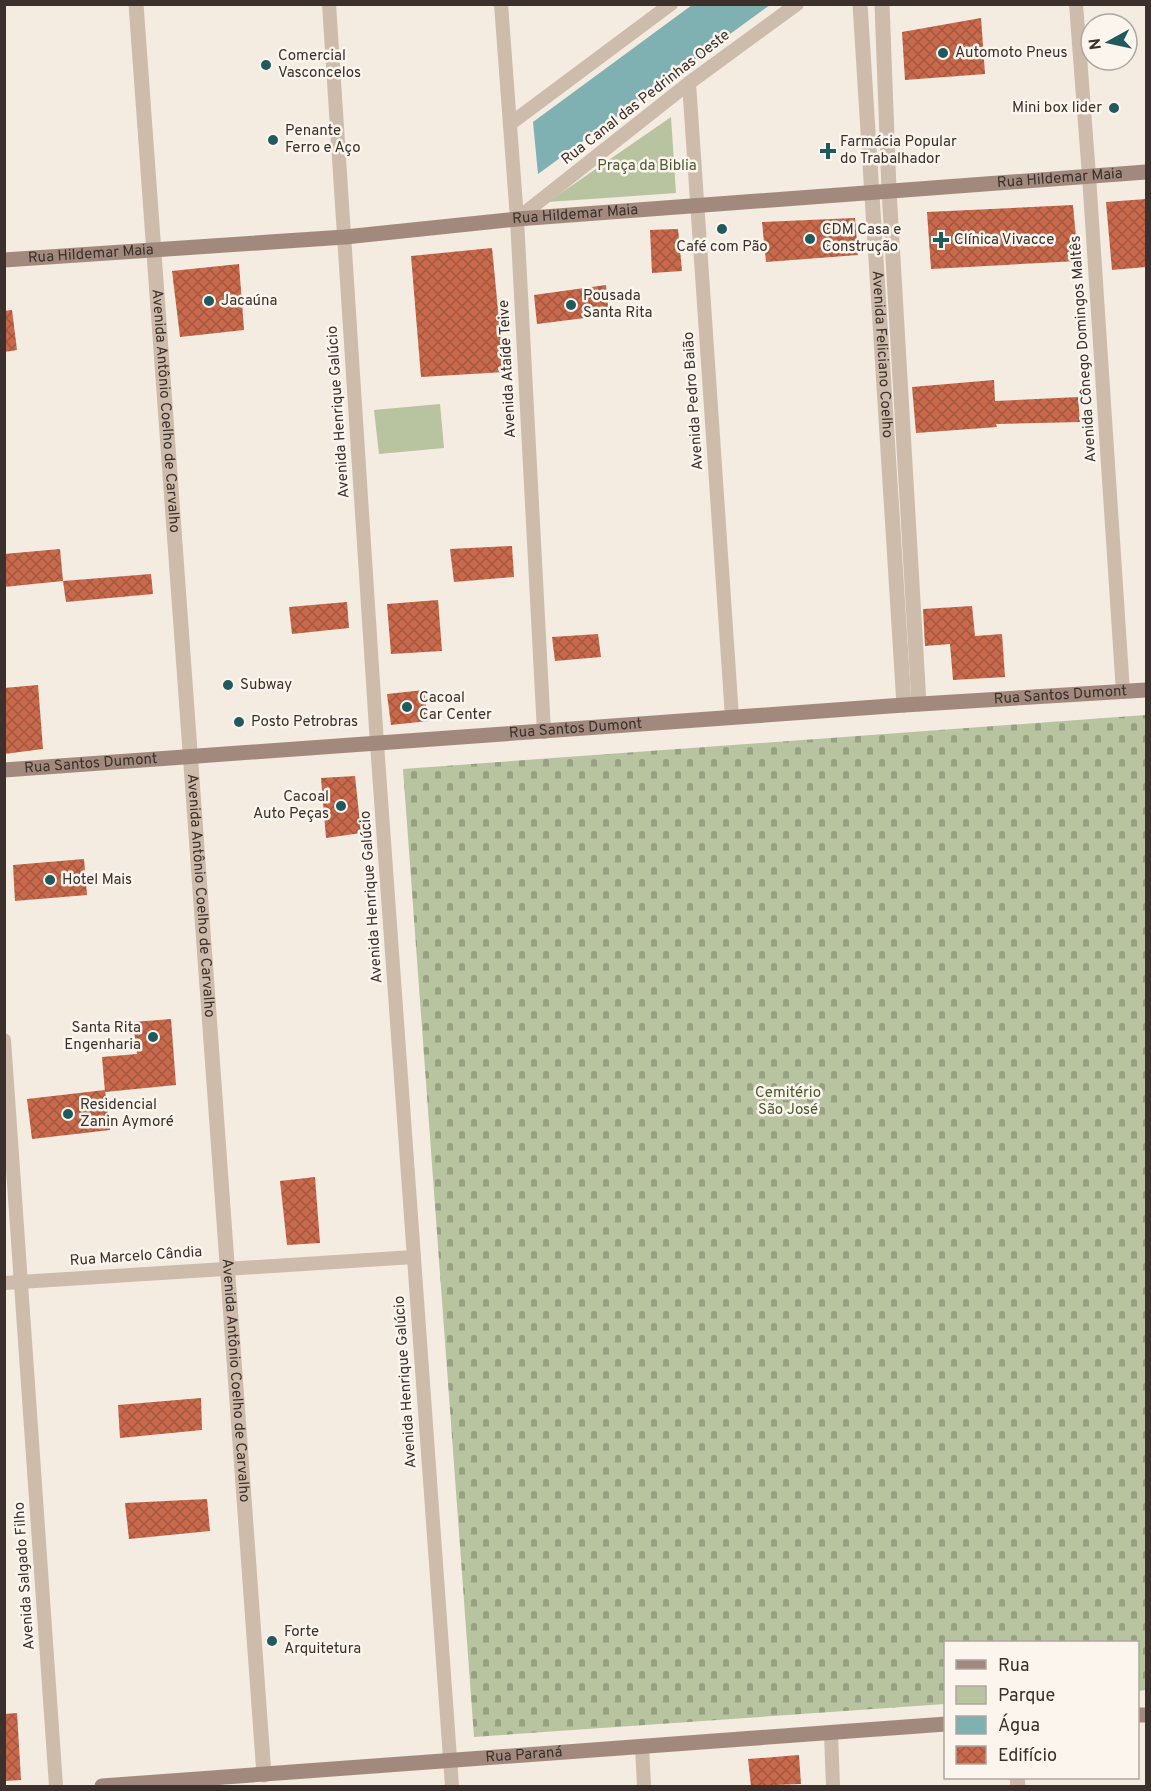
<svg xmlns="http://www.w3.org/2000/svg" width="1151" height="1791" font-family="Overpass,sans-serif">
  <defs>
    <pattern id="cemetery-stones" width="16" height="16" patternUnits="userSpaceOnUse" patternTransform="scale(1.5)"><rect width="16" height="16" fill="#b8c4a0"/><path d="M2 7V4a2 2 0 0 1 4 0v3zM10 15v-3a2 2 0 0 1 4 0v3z" fill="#97a083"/></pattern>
    <pattern id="building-cross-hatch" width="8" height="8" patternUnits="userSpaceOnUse" patternTransform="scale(1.5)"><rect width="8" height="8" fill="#c8694b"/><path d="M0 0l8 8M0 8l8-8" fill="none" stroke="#a4573f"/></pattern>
  </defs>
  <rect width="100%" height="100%" fill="#f4ebe1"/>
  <!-- cemetery -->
  <path fill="url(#cemetery-stones)" d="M1146 715V1690L1138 1691V1642H946L945 1704 474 1737 403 769Z"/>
  <!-- park -->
  <g fill="#b8c4a0">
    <path d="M671 117 676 193 548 202Z"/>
    <path d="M440 404 444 448 379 454 374 410Z"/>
  </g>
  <!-- water -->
  <path fill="#7fb0b2" d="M692 5H770L538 174 533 122Z"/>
  <!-- building -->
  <g fill="url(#building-cross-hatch)">
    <path d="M981 18 985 74 905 80 902 32Z"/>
    <path d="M1146 199V267L1112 270 1106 202Z"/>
    <path d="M1073 205 1078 261 931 269 927 212Z"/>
    <path d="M855 218 858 255 766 262 762 222Z"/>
    <path d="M678 229 682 271 652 273 650 230Z"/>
    <path d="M492 248 504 372 421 377 411 256Z"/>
    <path d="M239 264 244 330 180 337 172 271Z"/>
    <path d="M606 285 609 315 537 324 534 295Z"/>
    <path d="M12 310 17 350 4 352V311Z"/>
    <path d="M994 380 995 401 1078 397 1080 422 996 424 997 427 916 433 912 387Z"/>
    <path d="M512 546 514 577 454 582 450 549Z"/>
    <path d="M60 549 63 581 4 587V554Z"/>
    <path d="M151 574 153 594 66 602 63 581Z"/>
    <path d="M438 600 442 651 391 654 387 604Z"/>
    <path d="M347 602 349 628 292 634 289 607Z"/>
    <path d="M972 606 975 636 1002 634 1005 677 953 680 950 644 925 646 923 609Z"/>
    <path d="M598 634 601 657 555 661 552 637Z"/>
    <path d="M38 685 43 749 4 754V688Z"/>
    <path d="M424 690 428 721 391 725 387 694Z"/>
    <path d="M355 776 361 833 326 838 321 778Z"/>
    <path d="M84 859 87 895 15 901 13 865Z"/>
    <path d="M171 1019 176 1085 105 1092 102 1057 137 1054 133 1022Z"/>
    <path d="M105 1090 110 1130 32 1139 27 1099Z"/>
    <path d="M315 1177 320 1243 287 1245 280 1181Z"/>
    <path d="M201 1398 202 1430 120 1438 118 1405Z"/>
    <path d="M207 1499 210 1531 129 1539 125 1503Z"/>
    <path d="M17 1713 21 1780 4 1781V1714Z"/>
    <path d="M799 1755 801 1784 751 1786 748 1759Z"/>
  </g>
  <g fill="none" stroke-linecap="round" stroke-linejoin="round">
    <!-- minor -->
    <g stroke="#cdbbac" stroke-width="14">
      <path d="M329 4 377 744 452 1786"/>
      <path d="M501 4 517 219 544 732"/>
      <path d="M1076 4 1089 176 1123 692"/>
      <path d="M689 83 732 717"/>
      <path d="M510 124 671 4"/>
      <path d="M517 219 689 83 797 4"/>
      <path d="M4 1040 56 1786"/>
      <path d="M4 1283 414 1257"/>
      <path d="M831 1733 833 1786"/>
      <path d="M642 1746 644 1786"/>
    </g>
    <!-- tertiary -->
    <g stroke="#cdbbac" stroke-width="15">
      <path id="s1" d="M136 4 264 1775"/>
      <path id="s2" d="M860 4 904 705"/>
      <path d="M882 4 889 190 919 704"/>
      <path d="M1017 1778 1018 1786"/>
    </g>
    <!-- secondary -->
    <g stroke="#a18a7d" stroke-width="15">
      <path id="s3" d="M4 260 345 237 517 219 1146 172"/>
      <path id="s4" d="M4 770 904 705 1146 690"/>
      <path d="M1138 1715H1146"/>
      <path id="s5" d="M102 1786 946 1724"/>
    </g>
  </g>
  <!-- markers -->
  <g fill="#1f5a5e" stroke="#fbf5ee" stroke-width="2">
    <circle cx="943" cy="53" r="6"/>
    <circle cx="266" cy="65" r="6"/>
    <circle cx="1114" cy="108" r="6"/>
    <circle cx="273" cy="140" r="6"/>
    <path d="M825 142h6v6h6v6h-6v6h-6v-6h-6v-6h6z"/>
    <circle cx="722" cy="229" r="6"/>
    <circle cx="810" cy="239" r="6"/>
    <path d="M938 231h6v6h6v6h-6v6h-6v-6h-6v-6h6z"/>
    <circle cx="209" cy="301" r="6"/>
    <circle cx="571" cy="305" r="6"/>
    <circle cx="228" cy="685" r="6"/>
    <circle cx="407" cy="707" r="6"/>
    <circle cx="239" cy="722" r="6"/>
    <circle cx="341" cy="806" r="6"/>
    <circle cx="50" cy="880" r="6"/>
    <circle cx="153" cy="1037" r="6"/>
    <circle cx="68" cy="1114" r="6"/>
    <circle cx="272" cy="1641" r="6"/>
  </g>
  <g text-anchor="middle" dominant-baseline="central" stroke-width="5" stroke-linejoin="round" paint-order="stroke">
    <!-- poi labels -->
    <g font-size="15" fill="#3b302b" stroke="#fbf5ee" text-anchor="start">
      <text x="955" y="53">Automoto Pneus</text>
      <text x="278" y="56">Comercial<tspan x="278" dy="17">Vasconcelos</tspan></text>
      <text x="1102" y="108" text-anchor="end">Mini box lider</text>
      <text x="285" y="131">Penante<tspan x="285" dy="17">Ferro e Aço</tspan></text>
      <text x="840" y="142">Farmácia Popular<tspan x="840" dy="17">do Trabalhador</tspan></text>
      <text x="822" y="230">CDM Casa e<tspan x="822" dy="17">Construção</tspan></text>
      <text x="954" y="240">Clínica Vivacce</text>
      <text x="722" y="247" text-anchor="middle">Café com Pão</text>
      <text x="583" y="296">Pousada<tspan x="583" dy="17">Santa Rita</tspan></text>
      <text x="221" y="301">Jacaúna</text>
      <text x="240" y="685">Subway</text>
      <text x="419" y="698">Cacoal<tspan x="419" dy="17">Car Center</tspan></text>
      <text x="251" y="722">Posto Petrobras</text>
      <text x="329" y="797" text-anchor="end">Cacoal<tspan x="329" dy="17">Auto Peças</tspan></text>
      <text x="62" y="880">Hotel Mais</text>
      <text x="141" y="1028" text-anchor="end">Santa Rita<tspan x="141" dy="17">Engenharia</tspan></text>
      <text x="80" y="1105">Residencial<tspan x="80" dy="17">Zanin Aymoré</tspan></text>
      <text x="284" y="1632">Forte<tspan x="284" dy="17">Arquitetura</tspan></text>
    </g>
    <!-- street labels -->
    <g font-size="15" fill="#3b302b" stroke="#fbf5ee">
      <text transform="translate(646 98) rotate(-38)">Rua Canal das Pedrinhas Oeste</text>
      <text stroke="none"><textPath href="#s3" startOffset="1059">Rua Hildemar Maia</textPath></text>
      <text stroke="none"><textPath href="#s3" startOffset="573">Rua Hildemar Maia</textPath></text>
      <text stroke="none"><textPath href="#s3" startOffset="87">Rua Hildemar Maia</textPath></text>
      <text transform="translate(1084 349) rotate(-94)">Avenida Cônego Domingos Maltês</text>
      <text stroke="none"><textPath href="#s2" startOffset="351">Avenida Feliciano Coelho</textPath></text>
      <text transform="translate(508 369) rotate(-93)">Avenida Ataíde Teive</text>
      <text transform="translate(694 401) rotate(-94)">Avenida Pedro Baião</text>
      <text stroke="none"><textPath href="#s1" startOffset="408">Avenida Antônio Coelho de Carvalho</textPath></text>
      <text transform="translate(339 412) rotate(-94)">Avenida Henrique Galúcio</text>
      <text stroke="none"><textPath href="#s4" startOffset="1059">Rua Santos Dumont</textPath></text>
      <text stroke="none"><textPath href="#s4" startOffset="573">Rua Santos Dumont</textPath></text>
      <text stroke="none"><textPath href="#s4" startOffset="87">Rua Santos Dumont</textPath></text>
      <text stroke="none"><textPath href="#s1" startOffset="894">Avenida Antônio Coelho de Carvalho</textPath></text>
      <text transform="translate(372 897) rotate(-94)">Avenida Henrique Galúcio</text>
      <text transform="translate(136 1257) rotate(-4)">Rua Marcelo Cândia</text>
      <text stroke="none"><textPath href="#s1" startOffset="1380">Avenida Antônio Coelho de Carvalho</textPath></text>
      <text transform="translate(406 1382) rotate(-94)">Avenida Henrique Galúcio</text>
      <text transform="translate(25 1576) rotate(-94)">Avenida Salgado Filho</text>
      <text stroke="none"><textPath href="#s5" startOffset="423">Rua Paraná</textPath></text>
    </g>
    <!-- park labels -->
    <g font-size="15" fill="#4a5a2e" stroke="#fbf5ee">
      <text x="647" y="166">Praça da Biblia</text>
      <text x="788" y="1093">Cemitério<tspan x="788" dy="17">São José</tspan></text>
    </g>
  </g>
  <!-- border -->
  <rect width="1151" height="1791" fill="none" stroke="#3b302b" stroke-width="12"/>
  <!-- legend -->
  <rect x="944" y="1641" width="195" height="138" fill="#fbf5ee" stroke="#aea6a0" stroke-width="1.5"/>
  <rect x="956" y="1660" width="30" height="9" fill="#a18a7d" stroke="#aea6a0" stroke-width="1.5"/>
  <text x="998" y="1671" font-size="18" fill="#3b302b">Rua</text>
  <rect x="956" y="1686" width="30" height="18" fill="#b8c4a0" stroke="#aea6a0" stroke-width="1.5"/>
  <text x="998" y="1701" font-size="18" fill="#3b302b">Parque</text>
  <rect x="956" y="1716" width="30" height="18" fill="#7fb0b2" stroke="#aea6a0" stroke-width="1.5"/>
  <text x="998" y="1731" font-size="18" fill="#3b302b">Água</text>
  <rect x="956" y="1746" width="30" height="18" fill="url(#building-cross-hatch)" stroke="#aea6a0" stroke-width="1.5"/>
  <text x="998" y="1761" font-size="18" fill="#3b302b">Edifício</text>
  <!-- north arrow -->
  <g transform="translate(1109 42) rotate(262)"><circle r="28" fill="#fbf5ee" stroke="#aea6a0" stroke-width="1.5"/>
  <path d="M0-4.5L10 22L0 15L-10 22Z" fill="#1f5a5e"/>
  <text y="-9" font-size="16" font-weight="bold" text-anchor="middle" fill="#3b302b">N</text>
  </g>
</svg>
